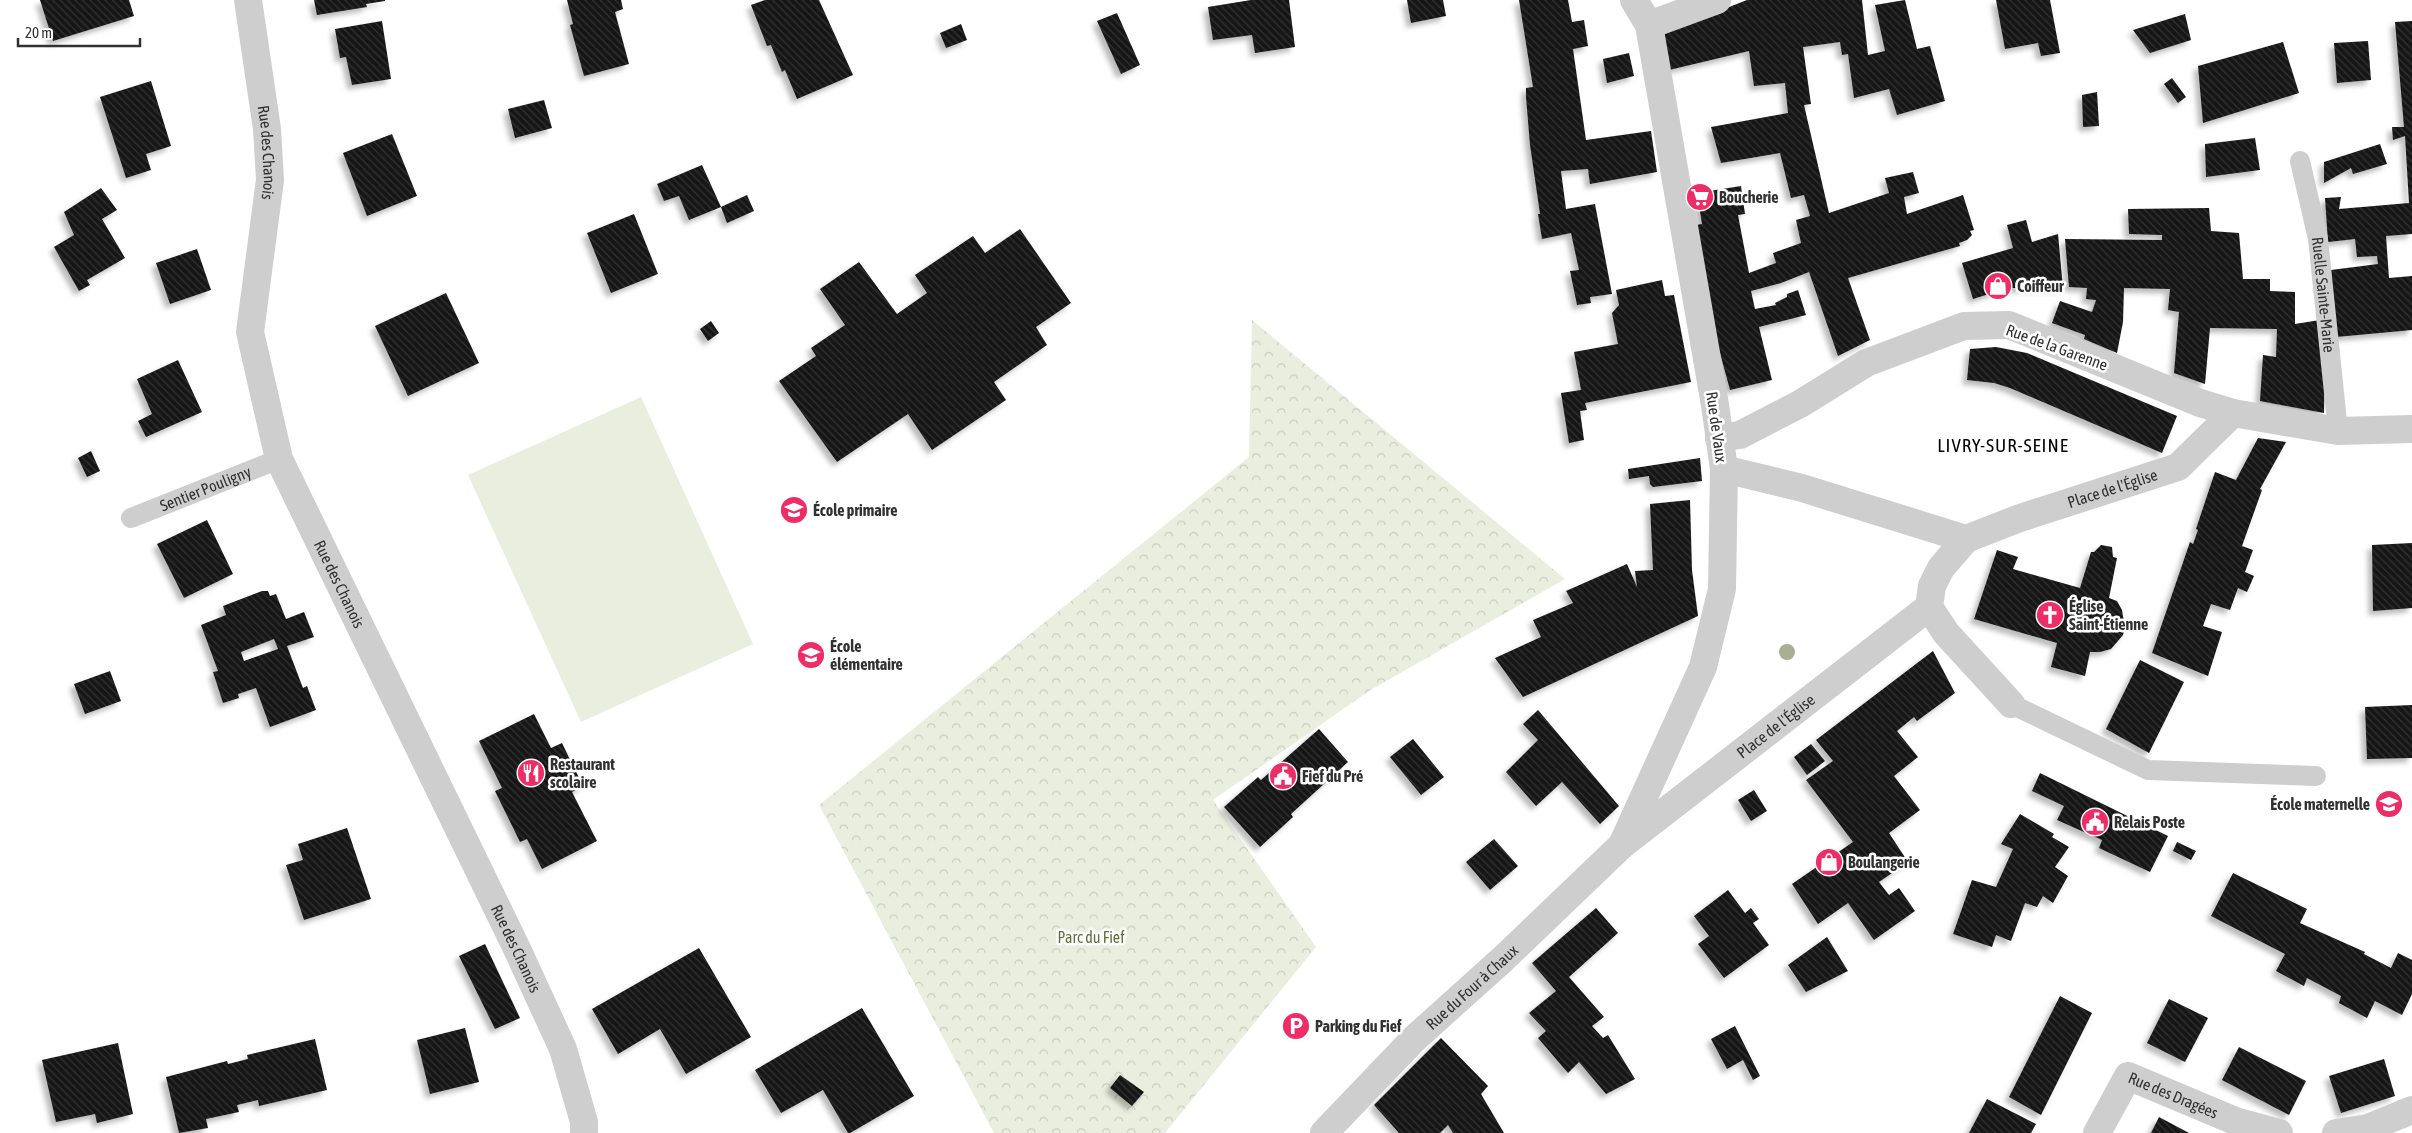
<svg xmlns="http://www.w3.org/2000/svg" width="2412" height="1133" font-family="'Asap Condensed',sans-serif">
  <defs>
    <pattern id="forest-crowns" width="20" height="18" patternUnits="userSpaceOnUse" patternTransform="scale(1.25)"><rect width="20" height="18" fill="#eaeede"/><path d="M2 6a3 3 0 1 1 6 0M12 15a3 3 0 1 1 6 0" fill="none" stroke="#c9cdbf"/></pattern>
    <pattern id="building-back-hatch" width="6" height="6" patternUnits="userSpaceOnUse" patternTransform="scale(1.25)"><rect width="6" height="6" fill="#181818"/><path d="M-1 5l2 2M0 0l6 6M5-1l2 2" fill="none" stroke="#313131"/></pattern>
    <filter id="shadow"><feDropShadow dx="-4.5" dy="4.5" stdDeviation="2.5" flood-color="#0004"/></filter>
  </defs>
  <rect width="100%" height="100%" fill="#fff"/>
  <!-- forest -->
  <path fill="url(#forest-crowns)" d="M1252 320 1565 579 1369 691 1213 800 1316 947 1165 1133H994L819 805 1249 457Z"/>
  <!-- pitch -->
  <path fill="#eaeede" d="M641 397 753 644 581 722 468 475Z"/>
  <!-- building -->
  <g fill="url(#building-back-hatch)" fill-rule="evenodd" filter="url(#shadow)">
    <path d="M40 0H129L134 16 53 41Z"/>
    <path d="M314 0H385V1L366 4 367 7 317 15Z"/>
    <path d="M567 0H621L623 9 615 12 629 64 584 76 570 25 573 24Z"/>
    <path d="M765 0H819L853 75 797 99 785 70 782 72 771 45 767 46 751 5Z"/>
    <path d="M1251 0H1289L1295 47 1255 53 1252 35 1213 40 1208 7Z"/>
    <path d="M1407 0H1443L1446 16 1411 23Z"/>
    <path d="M1519 0H1568L1572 22 1584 20 1588 46 1573 49 1586 140 1651 131 1657 172 1590 184 1588 169 1561 171 1566 209 1595 204 1612 294 1590 297 1591 303 1577 305 1570 271 1579 270 1571 233 1542 239 1538 214H1540L1530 145 1526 97V88L1533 87Z"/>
    <path d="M1747 0H1862L1868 55 1885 51 1875 5 1905 0 1917 49 1930 46 1945 101 1897 115 1889 89 1854 98 1848 54 1842 55 1840 42 1803 47 1811 104 1804 105 1829 213 1889 193 1885 178 1913 172 1919 193 1904 197 1907 214 1963 195 1974 230 1970 231 1972 235 1967 240 1959 243 1960 246 1848 278 1870 340 1838 356 1809 272 1781 283 1751 291 1755 309 1776 305 1775 303 1787 297V294L1798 290 1806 315 1759 327 1772 380 1730 390 1713 327 1696 225 1702 224 1697 193 1741 186 1745 214 1738 215 1749 273 1776 263 1773 253 1801 243 1796 220 1810 216 1804 195 1791 198 1780 153 1721 163 1711 127 1788 113 1785 83 1754 86 1749 51 1669 70 1663 33Z"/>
    <path d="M1996 0H2050L2060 53 2041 56 2038 43 2005 49Z"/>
    <path d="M1117 13 1140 65 1121 74 1097 21Z"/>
    <path d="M2185 14 2191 40 2150 53 2133 30Z"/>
    <path d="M382 21 391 79 352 85 346 57 340 58 335 29Z"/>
    <path d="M2412 21V234L2386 236 2389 278 2412 276V330L2336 337 2331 270 2378 264 2377 256 2357 257 2355 239 2328 242 2325 198 2341 197 2339 209 2409 203 2405 136 2393 140 2392 127H2404L2395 22Z"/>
    <path d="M961 24 967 40 946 48 940 33Z"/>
    <path d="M2368 41 2371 80 2337 83 2334 43Z"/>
    <path d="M2283 42 2299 93 2203 123 2198 66Z"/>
    <path d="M1629 53 1634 76 1607 83 1603 59Z"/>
    <path d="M2172 78 2186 97 2178 103 2164 84Z"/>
    <path d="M151 81 171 146 146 154 151 170 126 178 100 97Z"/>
    <path d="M2097 92 2099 126 2083 127 2082 95Z"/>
    <path d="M544 100 552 128 515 138 508 109Z"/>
    <path d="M392 134 417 196 367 216 343 153Z"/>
    <path d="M2255 138 2260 170 2206 177 2205 144Z"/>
    <path d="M2380 144 2387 164 2353 174 2351 168 2324 183V162Z"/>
    <path d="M702 165 721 207 689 220 679 196 664 201 657 184Z"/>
    <path d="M101 188 117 210 102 219 125 258 87 280 90 285 79 291 54 247 74 235 64 212Z"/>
    <path d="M747 195 754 211 727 223 721 207Z"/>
    <path d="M2209 208 2211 231 2239 233 2243 279H2270V291L2295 292V324L2320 320 2325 364 2324 413 2260 401 2263 355 2276 357 2277 329 2210 328 2205 384 2174 373 2179 312 2168 310 2170 289 2124 288 2123 322 2117 353 2084 339 2085 335 2052 323 2060 301 2092 312 2096 300 2086 299 2087 288 2069 287 2065 239 2162 240V235L2129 234 2128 209Z"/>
    <path d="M634 214 658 274 611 293 587 233Z"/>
    <path d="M2026 220 2032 242 2058 234 2063 288H2008L1973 299 1962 263 2013 248 2007 225Z"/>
    <path d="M1020 229 1071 303 1036 327 1047 345 994 382 1006 400 932 450 908 414 837 462 779 381 816 356 811 348 845 325 820 289 859 262 897 314 927 293 915 275 973 236 985 253Z"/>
    <path d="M197 249 211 290 170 304 156 263Z"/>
    <path d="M1662 280 1665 296 1674 295 1691 382 1585 403 1587 410 1580 411 1584 440 1569 443 1561 393 1581 390 1574 352 1618 344 1612 313 1619 305 1616 290Z"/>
    <path d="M446 293 479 363 408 396 375 326Z"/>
    <path d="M711 321 719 333 708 341 700 329Z"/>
    <path d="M1996 347 2027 353 2177 416 2162 453 2010 388 1994 383 1967 380 1970 349Z"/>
    <path d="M178 360 202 412 146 437 138 421 152 414 137 379Z"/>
    <path d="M2258 438 2286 442 2260 489 2262 490 2242 546 2253 550 2245 572 2254 576 2247 592 2238 588 2230 610 2211 604 2203 626 2222 632 2208 676 2152 653 2190 542 2193 544 2198 530 2196 529 2215 472 2236 480Z"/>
    <path d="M91 451 100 471 87 477 78 458Z"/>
    <path d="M1700 458 1702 481 1653 487 1650 484 1649 476 1629 479 1628 469Z"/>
    <path d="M1690 500 1692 570 1698 616 1523 697 1495 658 1541 637 1533 620 1573 603 1566 591 1627 564 1637 587 1635 571 1653 570 1650 504Z"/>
    <path d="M207 520 233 574 184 598 157 544Z"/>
    <path d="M2412 543V608L2373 611 2372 545Z"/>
    <path d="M2101 545 2112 547 2113 557 2117 558 2109 598 2117 601 2122 610 2125 628 2123 635 2111 649 2100 652H2090L2085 676 2051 667 2057 643 1974 619 1997 550 2018 557 2013 569 2080 588 2091 552H2094Z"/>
    <path d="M262 591H268L270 596 276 594 286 619 304 612 314 637 287 646 303 688 307 686 316 710 270 727 256 688 238 694 239 698 223 703 213 672 218 671 201 625 226 615 223 606ZM274 639 278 649 244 661 241 652Z"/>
    <path d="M1933 651 1955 693 1917 721 1914 717 1897 731 1918 757 1894 776 1920 810 1889 833 1908 862 1879 882 1889 895 1899 888 1915 911 1874 940 1848 903 1818 924 1792 884 1853 842 1806 780 1833 761 1816 740Z"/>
    <path d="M2140 660 2184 682 2149 753 2106 729Z"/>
    <path d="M110 671 121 701 85 714 74 684Z"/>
    <path d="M2412 705V758L2367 759 2365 707Z"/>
    <path d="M1538 710 1619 806 1600 824 1562 782 1536 806 1506 772 1538 740 1523 724Z"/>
    <path d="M534 714 551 748 562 743 583 786 572 792 597 841 542 869 527 839 520 842 495 791 502 788 479 741Z"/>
    <path d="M1319 729 1348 762 1291 814 1293 817 1260 847 1224 807 1258 777 1261 780Z"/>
    <path d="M1413 739 1444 777 1421 795 1390 757Z"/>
    <path d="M1811 744 1825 761 1807 775 1794 757Z"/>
    <path d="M2040 773 2168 836 2150 872 2099 848 2102 840 2057 820 2064 806 2032 791Z"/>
    <path d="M1754 790 1767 811 1751 821 1738 800Z"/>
    <path d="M2020 814 2054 834 2052 837 2069 847 2055 867 2068 876 2053 903 2043 896 2037 907 2025 903 2011 941 1996 935 1992 947 1953 934 1972 880 1996 887 2013 849 2001 844Z"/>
    <path d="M347 828 371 899 304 920 286 865 303 860 298 844Z"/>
    <path d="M1494 839 1518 866 1490 890 1466 862Z"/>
    <path d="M2177 842 2196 851 2191 860 2173 851Z"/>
    <path d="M2233 873 2307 909 2300 923 2365 952 2364 954 2391 968 2398 953 2412 960V994L2402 1015 2375 1001 2367 1018 2339 1003 2341 996 2307 978 2304 986 2276 971 2285 954 2211 916Z"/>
    <path d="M1728 890 1745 913 1751 908 1759 919 1753 923 1769 945 1724 978 1698 944 1709 936 1694 916Z"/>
    <path d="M1596 908 1618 933 1569 977 1604 1017 1592 1026 1603 1038 1608 1035 1635 1079 1606 1094 1579 1062 1568 1073 1538 1038 1546 1031 1529 1013 1556 991 1532 963Z"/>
    <path d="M1827 937 1848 971 1806 992 1788 965Z"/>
    <path d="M485 944 520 1018 495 1029 459 956Z"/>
    <path d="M699 948 751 1037 686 1074 660 1029 618 1054 592 1009Z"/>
    <path d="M2060 996 2092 1013 2041 1115 2009 1097Z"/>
    <path d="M2169 999 2208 1018 2185 1062 2147 1043Z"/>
    <path d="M862 1008 914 1096 850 1133H848L823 1090 781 1113 755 1070Z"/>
    <path d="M1735 1026 1760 1076 1753 1080 1743 1060 1727 1069 1711 1039Z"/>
    <path d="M465 1028 479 1082 430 1094 417 1040Z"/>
    <path d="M1441 1038 1488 1086 1481 1094 1504 1133H1453L1448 1125 1440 1133H1399L1374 1105Z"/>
    <path d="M315 1039 327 1090 259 1106 258 1100 237 1105 239 1112 206 1119 208 1128 179 1133 166 1077 227 1061 228 1064 248 1059 247 1055Z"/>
    <path d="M118 1043 133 1114 97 1123 95 1114 56 1122 42 1060Z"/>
    <path d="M2239 1047 2306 1081 2289 1115 2222 1080Z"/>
    <path d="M2384 1059 2395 1096 2341 1113 2329 1076Z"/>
    <path d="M1120 1075 1144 1092 1132 1106 1110 1088Z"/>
    <path d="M1987 1099 2036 1124 2031 1133H1969Z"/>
    <path d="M2159 1117 2189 1133H2151Z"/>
  </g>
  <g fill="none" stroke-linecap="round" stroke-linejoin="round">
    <!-- service -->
    <g stroke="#cecece" stroke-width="20">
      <path id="s1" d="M2300 161 2318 239 2338 431"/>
      <path id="s2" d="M131 518 279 459"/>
      <path d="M2011 704 2148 770 2316 776"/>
    </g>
    <!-- minor -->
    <g stroke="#cecece" stroke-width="28">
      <path id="s3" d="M248 0 267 129 270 180 250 332 279 459 518 951 563 1049 584 1122V1133"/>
      <path d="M1649 25 1717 0"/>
      <path d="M1719 438 1740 435 1800 404 1866 363 1964 326 2009 325 2200 403 2233 413 2338 431 2412 429"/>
      <path d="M1724 469 1802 488 1966 539"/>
      <path id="s4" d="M2011 704 1946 633 1929 607 1932 586 1941 568 1966 539 2020 518 2178 467 2233 413"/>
      <path d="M1622 845 1703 667 1722 589 1724 469 1715 405 1649 25 1634 0"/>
      <path id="s5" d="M1324 1133 1414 1039 1503 959 1622 845 1929 607"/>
      <path id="s6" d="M2097 1133 2128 1076 2235 1121 2279 1133"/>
      <path d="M2336 1133 2368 1128 2412 1110"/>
    </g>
  </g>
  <!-- trees -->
  <circle fill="#a7b093" cx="1787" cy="652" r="8"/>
  <!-- icons -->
  <defs>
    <symbol id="supermarket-disc" viewBox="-11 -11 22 22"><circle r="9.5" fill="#ee2c65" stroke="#fff"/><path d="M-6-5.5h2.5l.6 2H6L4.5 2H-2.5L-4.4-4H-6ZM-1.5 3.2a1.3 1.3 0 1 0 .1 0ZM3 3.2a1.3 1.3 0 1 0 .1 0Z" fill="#fff"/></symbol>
    <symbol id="shop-disc" viewBox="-11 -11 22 22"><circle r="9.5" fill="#ee2c65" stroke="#fff"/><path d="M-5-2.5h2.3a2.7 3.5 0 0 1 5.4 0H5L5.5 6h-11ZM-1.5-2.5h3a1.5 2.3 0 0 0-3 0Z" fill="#fff"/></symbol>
    <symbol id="school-disc" viewBox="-11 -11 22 22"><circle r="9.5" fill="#ee2c65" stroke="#fff"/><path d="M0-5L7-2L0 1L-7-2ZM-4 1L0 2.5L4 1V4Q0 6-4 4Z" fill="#fff"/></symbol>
    <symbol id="church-disc" viewBox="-11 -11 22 22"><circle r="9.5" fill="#ee2c65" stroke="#fff"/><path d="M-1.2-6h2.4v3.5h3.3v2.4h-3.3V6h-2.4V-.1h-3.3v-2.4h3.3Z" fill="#fff"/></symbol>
    <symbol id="restaurant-disc" viewBox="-11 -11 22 22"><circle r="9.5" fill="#ee2c65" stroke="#fff"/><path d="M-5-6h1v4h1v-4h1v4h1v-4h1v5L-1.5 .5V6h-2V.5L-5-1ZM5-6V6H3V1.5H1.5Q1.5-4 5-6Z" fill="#fff"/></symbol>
    <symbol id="civic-disc" viewBox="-11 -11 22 22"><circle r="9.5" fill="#ee2c65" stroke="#fff"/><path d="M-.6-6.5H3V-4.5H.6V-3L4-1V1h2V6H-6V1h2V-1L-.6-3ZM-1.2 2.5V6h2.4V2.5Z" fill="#fff"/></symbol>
    <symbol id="parking-disc" viewBox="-11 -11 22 22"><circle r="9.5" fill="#ee2c65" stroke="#fff"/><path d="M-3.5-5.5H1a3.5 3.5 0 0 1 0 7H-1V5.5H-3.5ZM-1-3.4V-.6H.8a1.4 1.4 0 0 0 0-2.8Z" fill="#fff"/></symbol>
  </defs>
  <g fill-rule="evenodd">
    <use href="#supermarket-disc" x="1684" y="181" width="32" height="32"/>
    <use href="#shop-disc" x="1982" y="270" width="32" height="32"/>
    <use href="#school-disc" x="778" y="494" width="32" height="32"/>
    <use href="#church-disc" x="2034" y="599" width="32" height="32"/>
    <use href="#school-disc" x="795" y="639" width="32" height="32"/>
    <use href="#restaurant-disc" x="515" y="757" width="32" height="32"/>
    <use href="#civic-disc" x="1267" y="760" width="32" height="32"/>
    <use href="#school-disc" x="2373" y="788" width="32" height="32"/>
    <use href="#civic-disc" x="2079" y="806" width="32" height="32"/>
    <use href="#shop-disc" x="1813" y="846" width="32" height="32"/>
    <use href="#parking-disc" x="1280" y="1010" width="32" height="32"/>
  </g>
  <g text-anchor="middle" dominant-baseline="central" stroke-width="5" stroke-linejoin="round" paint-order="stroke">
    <!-- street labels -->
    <g font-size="16" fill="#313131" stroke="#fff">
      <text stroke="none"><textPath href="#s3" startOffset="154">Rue des Chanois</textPath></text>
      <text stroke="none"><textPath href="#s1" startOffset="136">Ruelle Sainte-Marie</textPath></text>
      <text transform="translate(2057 347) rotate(20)">Rue de la Garenne</text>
      <text transform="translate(1717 427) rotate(82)">Rue de Vaux</text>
      <text stroke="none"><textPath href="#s4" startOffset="362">Place de l'Église</textPath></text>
      <text stroke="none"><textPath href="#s2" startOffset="80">Sentier Pouligny</textPath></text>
      <text stroke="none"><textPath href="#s3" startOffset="604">Rue des Chanois</textPath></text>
      <text stroke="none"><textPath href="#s5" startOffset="609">Place de l'Église</textPath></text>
      <text stroke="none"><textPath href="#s3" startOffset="1009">Rue des Chanois</textPath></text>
      <text stroke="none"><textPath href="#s5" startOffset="208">Rue du Four à Chaux</textPath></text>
      <text stroke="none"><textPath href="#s6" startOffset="114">Rue des Dragées</textPath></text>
    </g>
    <!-- poi labels -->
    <g font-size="16" font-weight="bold" fill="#313131" stroke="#fff" text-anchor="start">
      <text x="1719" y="197">Boucherie</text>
      <text x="2017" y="286">Coiffeur</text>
      <text x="813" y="510">École primaire</text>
      <text x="2069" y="606">Église<tspan x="2069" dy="18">Saint-Étienne</tspan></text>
      <text x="830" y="646">École<tspan x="830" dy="18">élémentaire</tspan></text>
      <text x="550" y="764">Restaurant<tspan x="550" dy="18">scolaire</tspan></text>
      <text x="1302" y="776">Fief du Pré</text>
      <text x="2370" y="804" text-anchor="end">École maternelle</text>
      <text x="2114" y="822">Relais Poste</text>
      <text x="1848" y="862">Boulangerie</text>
      <text x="1315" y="1026">Parking du Fief</text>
    </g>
    <!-- park labels -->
    <g font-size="16" fill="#5f703b" stroke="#fff">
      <text x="1091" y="937">Parc du Fief</text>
    </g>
    <!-- quarter labels -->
    <g font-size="19" letter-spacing="1" fill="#000" stroke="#fff">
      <text x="2003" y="445">LIVRY-SUR-SEINE</text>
    </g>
  </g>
  <!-- scale -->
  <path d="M18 38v8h122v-8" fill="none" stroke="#313131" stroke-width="2.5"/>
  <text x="25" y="38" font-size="15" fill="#313131" stroke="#ffffff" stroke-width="4" paint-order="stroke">20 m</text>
</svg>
